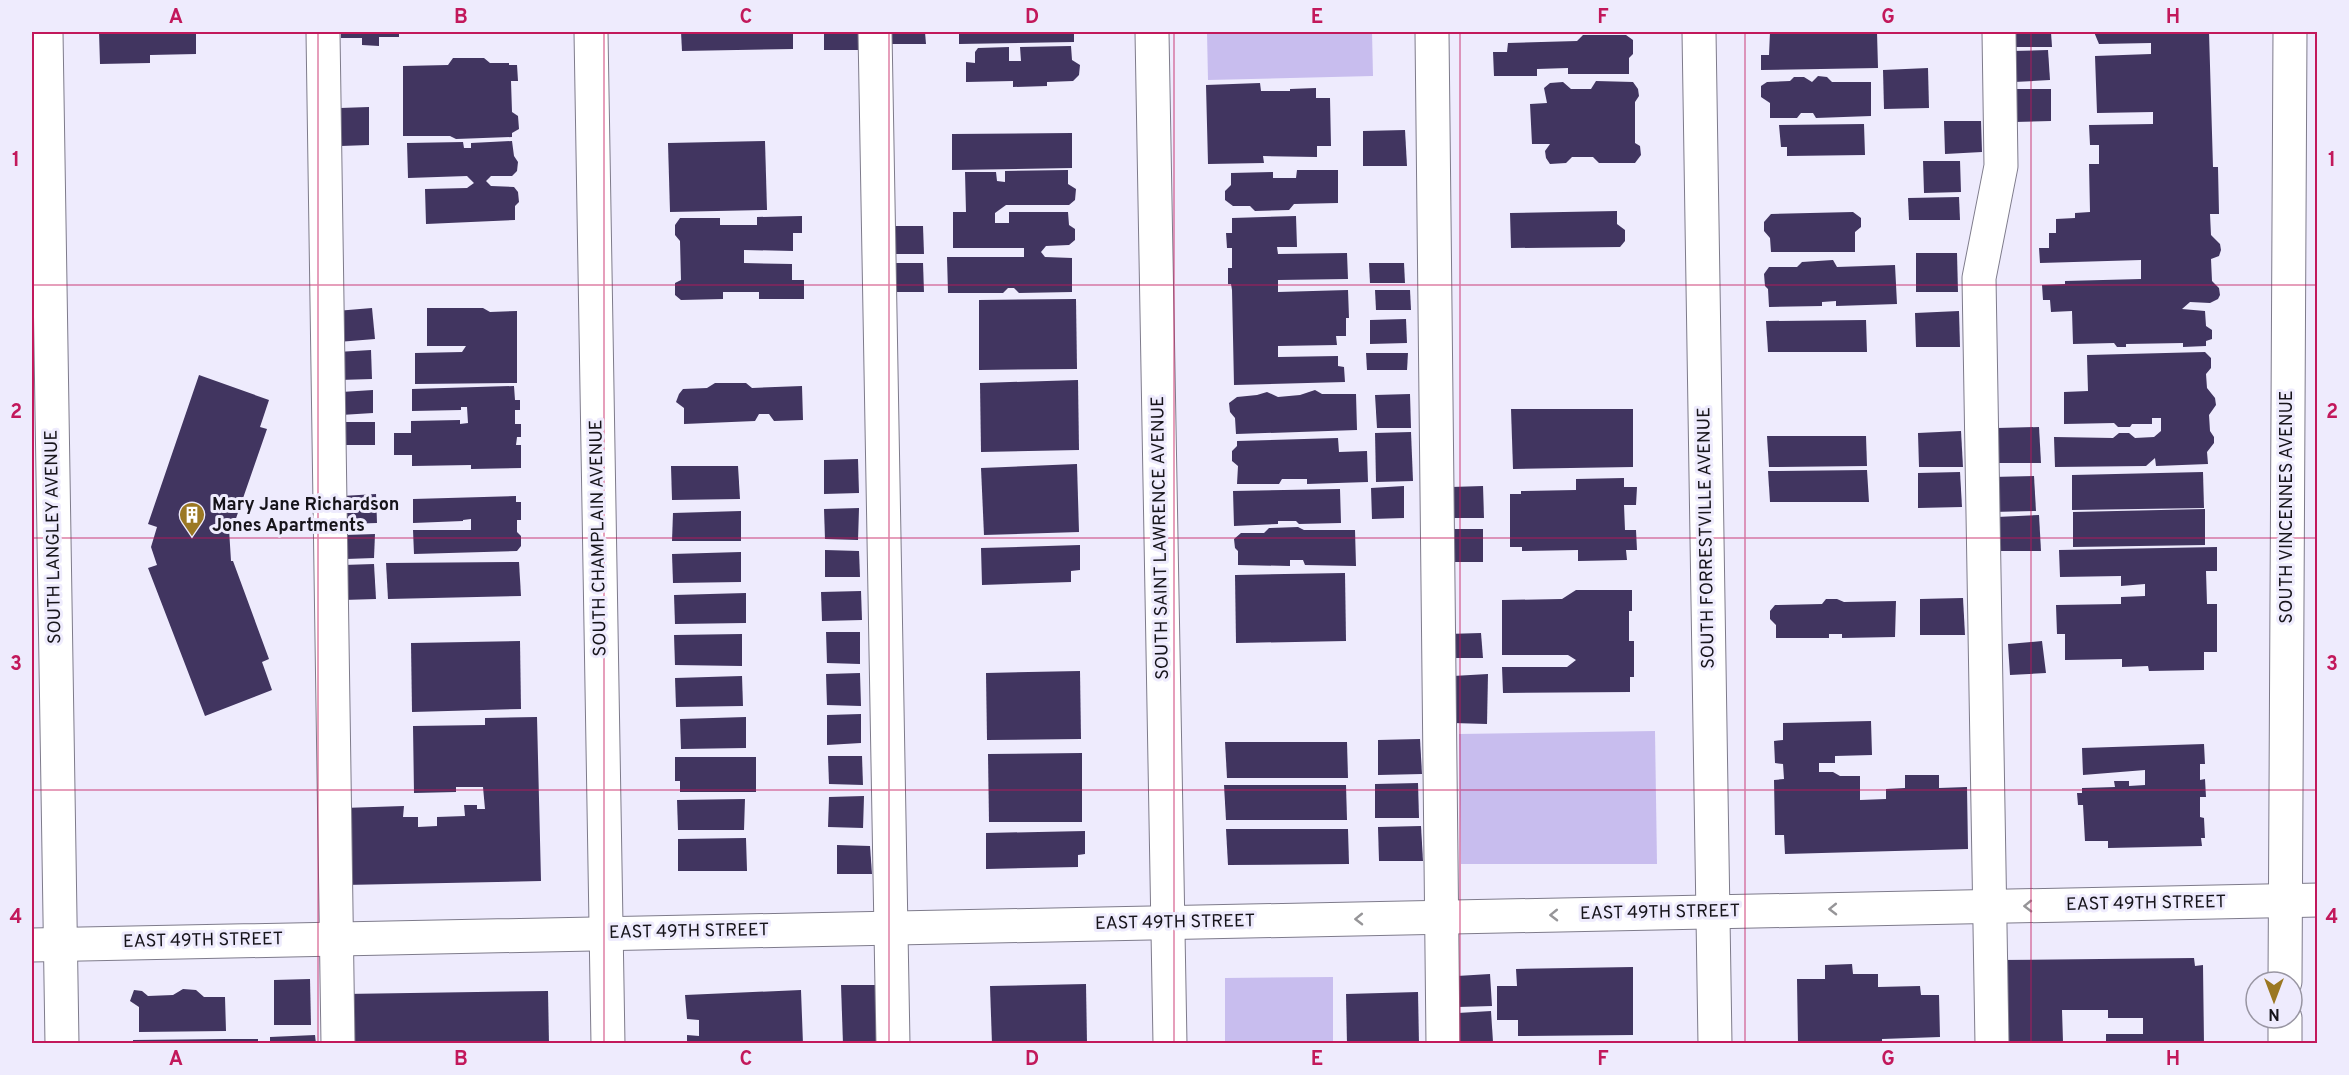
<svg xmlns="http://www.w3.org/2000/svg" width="2349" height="1075" font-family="Overpass,sans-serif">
  <rect width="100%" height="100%" fill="#eeebfd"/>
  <!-- green -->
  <g fill="#c8bdee">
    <path d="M1207 32H1372L1373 76 1208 80Z"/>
    <path d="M1655 731 1657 864H1461L1459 734Z"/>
    <path d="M1333 977V1043H1225V978Z"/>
  </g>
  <!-- building -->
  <g fill="#413560">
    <path d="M99 32 196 33V54L150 55V63L100 64Z"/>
    <path d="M341 32H399V37H379V46L362 45V38H341Z"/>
    <path d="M681 32H793V49L682 51Z"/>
    <path d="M824 32H858L859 50H824Z"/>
    <path d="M891 32H925L926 44H891Z"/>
    <path d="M959 32H1074V42L959 44Z"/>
    <path d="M1770 32H1877L1878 68 1761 70V55H1769Z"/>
    <path d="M2015 32H2051L2052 47H2016Z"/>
    <path d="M2094 32H2209L2213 167H2218L2219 214H2210L2211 235 2220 244 2221 250 2219 256 2211 259 2212 281 2219 288 2220 295 2218 299 2210 303 2190 302 2182 309 2205 311 2206 326 2212 330V339L2206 341V346L2183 347V343L2126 344V347H2117L2114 343 2073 344 2072 311 2051 312 2050 300H2043L2042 285 2065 284V281L2141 279V260L2040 263 2039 248H2049V233H2056V219L2075 218V213L2090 212 2089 164H2099V145H2090L2089 125 2153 124V112L2097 113 2095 56 2151 54V43L2099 44Z"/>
    <path d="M1583 35H1626L1633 40V54L1629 58V74H1568V68L1537 69V76H1494L1493 52H1507L1508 43 1577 41Z"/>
    <path d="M1071 46 1072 60 1080 65 1079 75 1073 81 1047 82V86L1013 87V81L966 82V62L975 63V52L978 48 1009 47V61H1021L1020 47Z"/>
    <path d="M2048 50 2050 80 2014 82 2012 51Z"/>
    <path d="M453 58H484L490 63H509V65H517L518 81H511L512 112 518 116 519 129 512 133V137L456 139 450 136H403V66L448 65Z"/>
    <path d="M1928 68 1929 108 1884 109 1883 70Z"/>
    <path d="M1818 76 1827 77 1832 82H1871V116L1816 118 1813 113H1801L1797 118H1770V103L1761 97V86L1767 82 1790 81 1794 77H1804L1812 82Z"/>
    <path d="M1596 81 1633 82 1638 89 1639 96 1635 102V143L1640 146 1641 155 1635 163H1599L1593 157H1572L1566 163 1550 164 1546 158 1545 151 1550 144H1532L1530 104 1547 103 1544 88 1550 83 1563 82 1571 89H1591Z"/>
    <path d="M1260 83 1261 91H1290V89L1316 88V98H1330L1331 146H1317V157L1263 156 1264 163 1208 164 1206 85Z"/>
    <path d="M2014 89H2051V121L2014 122Z"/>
    <path d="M369 107V145L341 146 340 108Z"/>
    <path d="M1944 121H1981L1982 152 1945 154Z"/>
    <path d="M1864 124 1865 155 1787 156V147H1781L1779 125Z"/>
    <path d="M1405 130 1407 166H1363V131Z"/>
    <path d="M1072 133V168L952 170V134Z"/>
    <path d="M512 141 514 156 518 162 517 171 512 176H491L486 181 491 186 514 187 518 192 519 202 515 206V220L426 224 425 189 467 188 474 183 467 176 408 178 407 143 463 142 464 148H471V143Z"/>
    <path d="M765 141 767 210 670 212 668 143Z"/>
    <path d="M1923 161H1960L1961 192 1924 193Z"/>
    <path d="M1068 170V184L1076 189 1075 200 1069 205H1006L995 213V223H1009V212H1068L1069 225 1075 229V240L1069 245 1046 246 1041 252 1045 257 1072 258V292L1019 293 1014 288H1008L1003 293H948L947 257H1024V248H953V212H966L965 172H996L997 181 1005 182V171Z"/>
    <path d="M1297 170H1338V203L1294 204 1289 210 1255 211 1250 206H1233L1225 200V191L1231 185V173L1273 172V178H1296Z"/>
    <path d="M1959 197 1960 220H1909L1908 198Z"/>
    <path d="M1617 211V224L1625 230V241L1620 247 1511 248 1510 213Z"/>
    <path d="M1853 212 1861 218V227L1855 232V252H1771L1770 238 1764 231V222L1771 214Z"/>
    <path d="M802 216V233H793V251L744 250V263L792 264V280H804V299H759V292H723V299L681 300 675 295V283L681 280 680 241 675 235V225L680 218H720V225H757V217Z"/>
    <path d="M1296 216 1297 247H1277L1278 254 1347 253 1348 279 1278 280V292L1348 290 1349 318H1346V336H1336L1337 345 1278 346V357L1338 356V366L1344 367 1345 382 1234 385 1232 290 1231 284H1228V268H1232V248H1227L1226 233H1232V218Z"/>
    <path d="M889 226H923L924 254H890Z"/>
    <path d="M1916 253H1957L1958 292H1916Z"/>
    <path d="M1833 260 1837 267 1895 265 1897 304 1836 306V301L1822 302V306L1769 307 1768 289 1765 286 1764 274 1769 267H1797L1802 262Z"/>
    <path d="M889 263H923L924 292H890Z"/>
    <path d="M1369 263H1404L1405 283H1370Z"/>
    <path d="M1375 290H1410L1411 310H1376Z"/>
    <path d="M1076 299 1077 369 979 370V300Z"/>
    <path d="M372 308 375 339 338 342 336 311Z"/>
    <path d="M427 308H483L490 312 517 311V383L415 384V353L462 352 466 346H427Z"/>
    <path d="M1959 311 1960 347H1916L1915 313Z"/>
    <path d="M1406 319 1407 343 1370 344V320Z"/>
    <path d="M1866 320 1867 352H1768L1766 321Z"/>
    <path d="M371 350 372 379 339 380 337 352Z"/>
    <path d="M2205 352 2211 358V368L2206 374 2207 388 2215 398 2216 405 2209 415 2210 431 2214 437V443L2207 452 2208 464 2156 466 2155 458 2146 466 2055 467 2054 437 2113 438 2119 433H2129L2135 438 2154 437 2161 431V418H2152V424H2132L2130 427H2118L2114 423 2064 424V392L2088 391 2087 355Z"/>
    <path d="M1366 353H1408L1407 370H1367Z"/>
    <path d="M199 375 269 400 260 427 267 429 233 527 229 529 231 561H233L269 659 262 662 272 690 205 716 148 568 157 565 151 547 157 527 148 524Z"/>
    <path d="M1078 380 1079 450 981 452 980 383Z"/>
    <path d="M715 383H746L752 388 802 386 803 420 774 421 769 414H759L755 421 684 424V408L676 402 679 394 683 389 707 388Z"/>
    <path d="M514 386 515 400H520V410H515V424H521V437H517L516 445H521V468L471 469V465L412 466V455H394V433H411V421L460 420V424L468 423 467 407H461V410L412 411V389Z"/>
    <path d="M373 390V413L341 415V392Z"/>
    <path d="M1315 390 1322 394H1356L1357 430 1236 434 1235 418 1230 412 1229 403 1237 397 1257 395 1267 392 1278 397 1300 395Z"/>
    <path d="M1410 394 1411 428H1377L1375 395Z"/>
    <path d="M1511 409H1633V467L1513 469Z"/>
    <rect x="342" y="422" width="33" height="23"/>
    <path d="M2039 427 2041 463H1997V428Z"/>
    <path d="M1961 431 1963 467H1919L1918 433Z"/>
    <path d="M1411 432 1413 481 1376 482 1375 433Z"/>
    <path d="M1767 436H1866L1867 466 1769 467Z"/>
    <path d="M1338 438 1339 452 1367 451 1368 482 1307 484V479H1282L1279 484H1237L1238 466 1232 461V451L1237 446V441Z"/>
    <path d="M858 459 859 493 824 494V460Z"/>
    <path d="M1077 464 1079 532 984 535 981 468Z"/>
    <path d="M671 466H738L740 499 672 500Z"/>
    <path d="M1867 470 1869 502H1770L1768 471Z"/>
    <path d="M1960 472 1962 507 1918 508V473Z"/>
    <path d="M2203 472 2204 508 2072 510V475Z"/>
    <path d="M2034 476 2036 511 1992 512V477Z"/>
    <path d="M1624 478V487H1637L1636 505H1624L1625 530H1636L1637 550H1626L1627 560 1578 561V550L1522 551V547H1510V494H1521V491L1576 490V479Z"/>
    <path d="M1404 486V518L1372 519 1371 488Z"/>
    <path d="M1483 486 1484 518H1450L1451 487Z"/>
    <path d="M1340 489 1341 523 1299 524 1296 521H1278V524L1234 526 1233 491Z"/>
    <path d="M376 494 377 523 344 524 342 496Z"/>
    <path d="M516 496V502H521V520H517V532L521 536V546L517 551 414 554 413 530H471V519L463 520V521L413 523V499Z"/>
    <path d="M859 508 858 540 825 539 824 509Z"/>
    <path d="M2205 509V545L2073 547V512Z"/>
    <path d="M741 511V541H672L673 513Z"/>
    <path d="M2039 515 2041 551H1997V517Z"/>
    <path d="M1298 527 1304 530H1355L1356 566 1305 565 1303 560H1290V566L1238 565V551L1235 548 1234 539 1241 533H1264L1269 528Z"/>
    <path d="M1452 529H1483V562H1451Z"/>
    <path d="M375 534 374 558 346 559 345 535Z"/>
    <path d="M1080 545V570L1071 571V582L982 585 981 548Z"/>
    <path d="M2217 547V571H2206L2207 604H2217V652H2204V670L2149 671 2148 666 2122 667V659L2065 660V634H2057L2056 605 2121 604V597L2145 596V584L2121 586V576L2060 577 2059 550Z"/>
    <path d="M825 550 859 551 860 577H825Z"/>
    <path d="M741 552V582L673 583 672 554Z"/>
    <path d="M519 562 521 596 388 599 386 563Z"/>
    <path d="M374 564 376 599 343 600V565Z"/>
    <path d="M1345 573 1346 641 1236 643 1235 575Z"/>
    <path d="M1576 590H1632V611H1629V641H1634V677H1630V692L1503 693 1502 667H1567L1576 660 1568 655H1502V600L1562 599Z"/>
    <path d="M861 591 862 620 822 621 821 592Z"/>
    <path d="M746 593V623L675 624 674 595Z"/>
    <path d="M1963 598 1965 635H1920V599Z"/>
    <path d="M1826 599H1837L1844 602 1896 601 1895 637 1842 638V634H1829V638H1776V625L1770 619V611L1775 605 1822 604Z"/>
    <path d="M826 632H860V664L827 663Z"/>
    <path d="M1481 633 1483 658H1449L1447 634Z"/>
    <path d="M742 634V666L675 665 674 635Z"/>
    <path d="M520 641 521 709 412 712 411 643Z"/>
    <path d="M2042 641 2046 673 2010 675 2008 644Z"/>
    <path d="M1080 671 1081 739 987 740 986 673Z"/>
    <path d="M860 673 861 706 827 705 826 674Z"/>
    <path d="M1488 674 1487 724 1453 723V676Z"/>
    <path d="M742 676 743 706 676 707 675 678Z"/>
    <path d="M861 714V743L827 745V715Z"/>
    <path d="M537 717 541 881 344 885 343 808 404 806 403 817H418V827L437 826V817L465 816 464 805H477V809H485L483 787H456V792L414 793 413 726 485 725V718Z"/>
    <path d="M746 717V748L681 749 680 719Z"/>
    <path d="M1871 721 1872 755 1835 756V763H1819V772H1833L1840 776H1860V800L1886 799V789L1905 788V775H1939V788L1967 787 1968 849 1785 854 1784 835H1775L1774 780 1784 779 1783 764 1775 763 1774 741 1783 740V723Z"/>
    <path d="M1420 739 1422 774 1378 775V740Z"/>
    <path d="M1225 742H1347L1348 778H1227Z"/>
    <path d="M2204 744 2205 764H2200V780L2205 779 2206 797H2200V817L2204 818 2205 838H2201L2202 846 2108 848V841H2085L2083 805H2078L2077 793H2082V788L2115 787 2114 781H2129V786L2145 785V770L2083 775 2082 748Z"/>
    <path d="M1082 753V822H989L988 754Z"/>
    <path d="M828 756H862L863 785 829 784Z"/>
    <path d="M675 757H756V792H680V781H675Z"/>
    <path d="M1418 783 1419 818H1375V784Z"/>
    <path d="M1224 785H1346L1347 820H1226Z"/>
    <path d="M864 796 863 828 828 827 829 797Z"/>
    <path d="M745 799 744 830H678L677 800Z"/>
    <path d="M1421 826 1423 861H1379L1378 827Z"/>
    <path d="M1226 829H1348L1349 864 1228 865Z"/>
    <path d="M1085 831V854L1078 855V867L986 869V833Z"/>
    <path d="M746 838 747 871H678V839Z"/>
    <path d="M837 845 870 846 872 874H837Z"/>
    <path d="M2194 958 2195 966 2203 965 2204 1044H2106V1034H2143V1018H2108V1010H2062L2063 1042H2055V1044H2000L1999 960Z"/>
    <path d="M1852 964 1853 974H1878V987L1920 986 1921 995H1939L1940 1037 1882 1039V1044H1798L1797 979H1825V965Z"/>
    <path d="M1633 967V1035L1518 1036V1020H1497V986H1517L1516 969Z"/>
    <path d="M1490 974 1492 1006 1458 1007 1457 976Z"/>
    <path d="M310 979 311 1025H274V980Z"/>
    <path d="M1086 984 1087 1044H992L990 986Z"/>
    <path d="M841 985H878L880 1044H843Z"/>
    <path d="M183 989 196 990 204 997H225L226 1031 139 1032V1007L130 1001 134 990 142 991 148 996 173 995Z"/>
    <path d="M801 990 803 1044H687V1035L699 1036V1020L687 1019 685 995Z"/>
    <path d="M548 991 549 1044H345L344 994Z"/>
    <path d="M1418 992 1419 1044H1347L1346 994Z"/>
    <path d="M1491 1011 1493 1042 1459 1044 1458 1013Z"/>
    <path d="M315 1035 316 1044H270V1037Z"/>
    <path d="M225 1039H258V1044H133V1040Z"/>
  </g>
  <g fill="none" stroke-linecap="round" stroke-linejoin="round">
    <defs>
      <g id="minor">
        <path d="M46 32 62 1044"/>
        <path d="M323 32 338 1044"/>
        <path d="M591 32 608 1044"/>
        <path d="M875 32 893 1044"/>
        <path d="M1152 32 1170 1044"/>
        <path d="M1432 32 1443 1044"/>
        <path d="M1699 32 1715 1044"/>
        <path d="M32 945 2318 900"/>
        <path d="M2285 982 2290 32"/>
        <path d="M2285 1018V1044"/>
        <path d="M1992 1044 1979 278 2001 166 1999 32"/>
      </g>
    </defs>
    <!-- minor casing -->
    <use href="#minor" stroke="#7e7b8b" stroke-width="35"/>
    <!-- minor -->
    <use href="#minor" stroke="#fff" stroke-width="33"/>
  </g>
  <!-- one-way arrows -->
  <defs><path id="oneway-chevron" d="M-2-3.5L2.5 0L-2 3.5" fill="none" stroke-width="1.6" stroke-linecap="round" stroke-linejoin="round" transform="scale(1.5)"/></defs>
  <g stroke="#969598">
    <use href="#oneway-chevron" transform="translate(2028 906) rotate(179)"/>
    <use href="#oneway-chevron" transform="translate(1833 909) rotate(179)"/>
    <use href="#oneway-chevron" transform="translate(1554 915) rotate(179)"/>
    <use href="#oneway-chevron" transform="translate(1359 919) rotate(179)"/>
  </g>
  <!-- grid -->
  <path fill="none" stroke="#c2185b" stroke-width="1.5" stroke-opacity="0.55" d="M318 32V1044M604 32V1044M889 32V1044M1174 32V1044M1460 32V1044M1745 32V1044M2031 32V1044M32 285H2318M32 538H2318M32 790H2318"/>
  <!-- icons -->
  <defs>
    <symbol id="building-pin" viewBox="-11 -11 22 30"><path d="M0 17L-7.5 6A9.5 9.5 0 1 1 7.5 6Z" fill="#9b7823" stroke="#eeebfd"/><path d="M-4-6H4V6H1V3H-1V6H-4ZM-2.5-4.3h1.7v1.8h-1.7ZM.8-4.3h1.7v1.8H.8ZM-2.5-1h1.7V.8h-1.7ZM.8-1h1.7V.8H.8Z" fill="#fff"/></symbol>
  </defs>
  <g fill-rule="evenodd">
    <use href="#building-pin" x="177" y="500" width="30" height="40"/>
  </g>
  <g text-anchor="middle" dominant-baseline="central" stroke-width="6" stroke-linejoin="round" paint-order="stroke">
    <!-- poi labels -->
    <g font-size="18" font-weight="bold" fill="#16141a" stroke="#eeebfd" text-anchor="start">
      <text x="212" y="505">Mary Jane Richardson<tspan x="212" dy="21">Jones Apartments</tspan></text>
    </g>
    <!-- street labels -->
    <g font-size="18" fill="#16141a" stroke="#eeebfd">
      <text transform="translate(2287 507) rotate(-90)">SOUTH VINCENNES AVENUE</text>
      <text transform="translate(54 537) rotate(-91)">SOUTH LANGLEY AVENUE</text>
      <text transform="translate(599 538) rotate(-91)">SOUTH CHAMPLAIN AVENUE</text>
      <text transform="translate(1161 538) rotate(-91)">SOUTH SAINT LAWRENCE AVENUE</text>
      <text transform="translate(1707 538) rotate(-91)">SOUTH FORRESTVILLE AVENUE</text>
      <text transform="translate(2146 904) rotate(-1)">EAST 49TH STREET</text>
      <text transform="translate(1660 913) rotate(-1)">EAST 49TH STREET</text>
      <text transform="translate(1175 923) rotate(-1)">EAST 49TH STREET</text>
      <text transform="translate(689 932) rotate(-1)">EAST 49TH STREET</text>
      <text transform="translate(203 941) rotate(-1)">EAST 49TH STREET</text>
    </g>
  </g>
  <!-- border -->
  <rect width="2349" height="1075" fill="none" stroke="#eeebfd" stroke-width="66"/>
  <!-- north arrow -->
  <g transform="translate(2274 1000) rotate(180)"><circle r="28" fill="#eeebfd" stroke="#9895a2" stroke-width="1.5"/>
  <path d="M0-4.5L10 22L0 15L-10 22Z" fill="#9b7823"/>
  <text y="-9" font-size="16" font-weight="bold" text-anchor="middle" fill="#16141a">N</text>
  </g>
  <rect x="33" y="33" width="2283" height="1009" fill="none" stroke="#c2185b" stroke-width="2"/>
  <g font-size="20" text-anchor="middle" font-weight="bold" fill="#c2185b">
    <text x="176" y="23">A</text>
    <text x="461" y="23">B</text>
    <text x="746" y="23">C</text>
    <text x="1032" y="23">D</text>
    <text x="1317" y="23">E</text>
    <text x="1603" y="23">F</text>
    <text x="1888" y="23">G</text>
    <text x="2173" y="23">H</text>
    <text x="16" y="166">1</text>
    <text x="2332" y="166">1</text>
    <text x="16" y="418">2</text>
    <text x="2332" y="418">2</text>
    <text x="16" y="670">3</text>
    <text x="2332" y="670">3</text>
    <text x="16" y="923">4</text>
    <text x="2332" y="923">4</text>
    <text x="176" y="1065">A</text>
    <text x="461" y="1065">B</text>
    <text x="746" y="1065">C</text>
    <text x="1032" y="1065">D</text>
    <text x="1317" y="1065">E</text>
    <text x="1603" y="1065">F</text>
    <text x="1888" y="1065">G</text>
    <text x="2173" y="1065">H</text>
  </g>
</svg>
